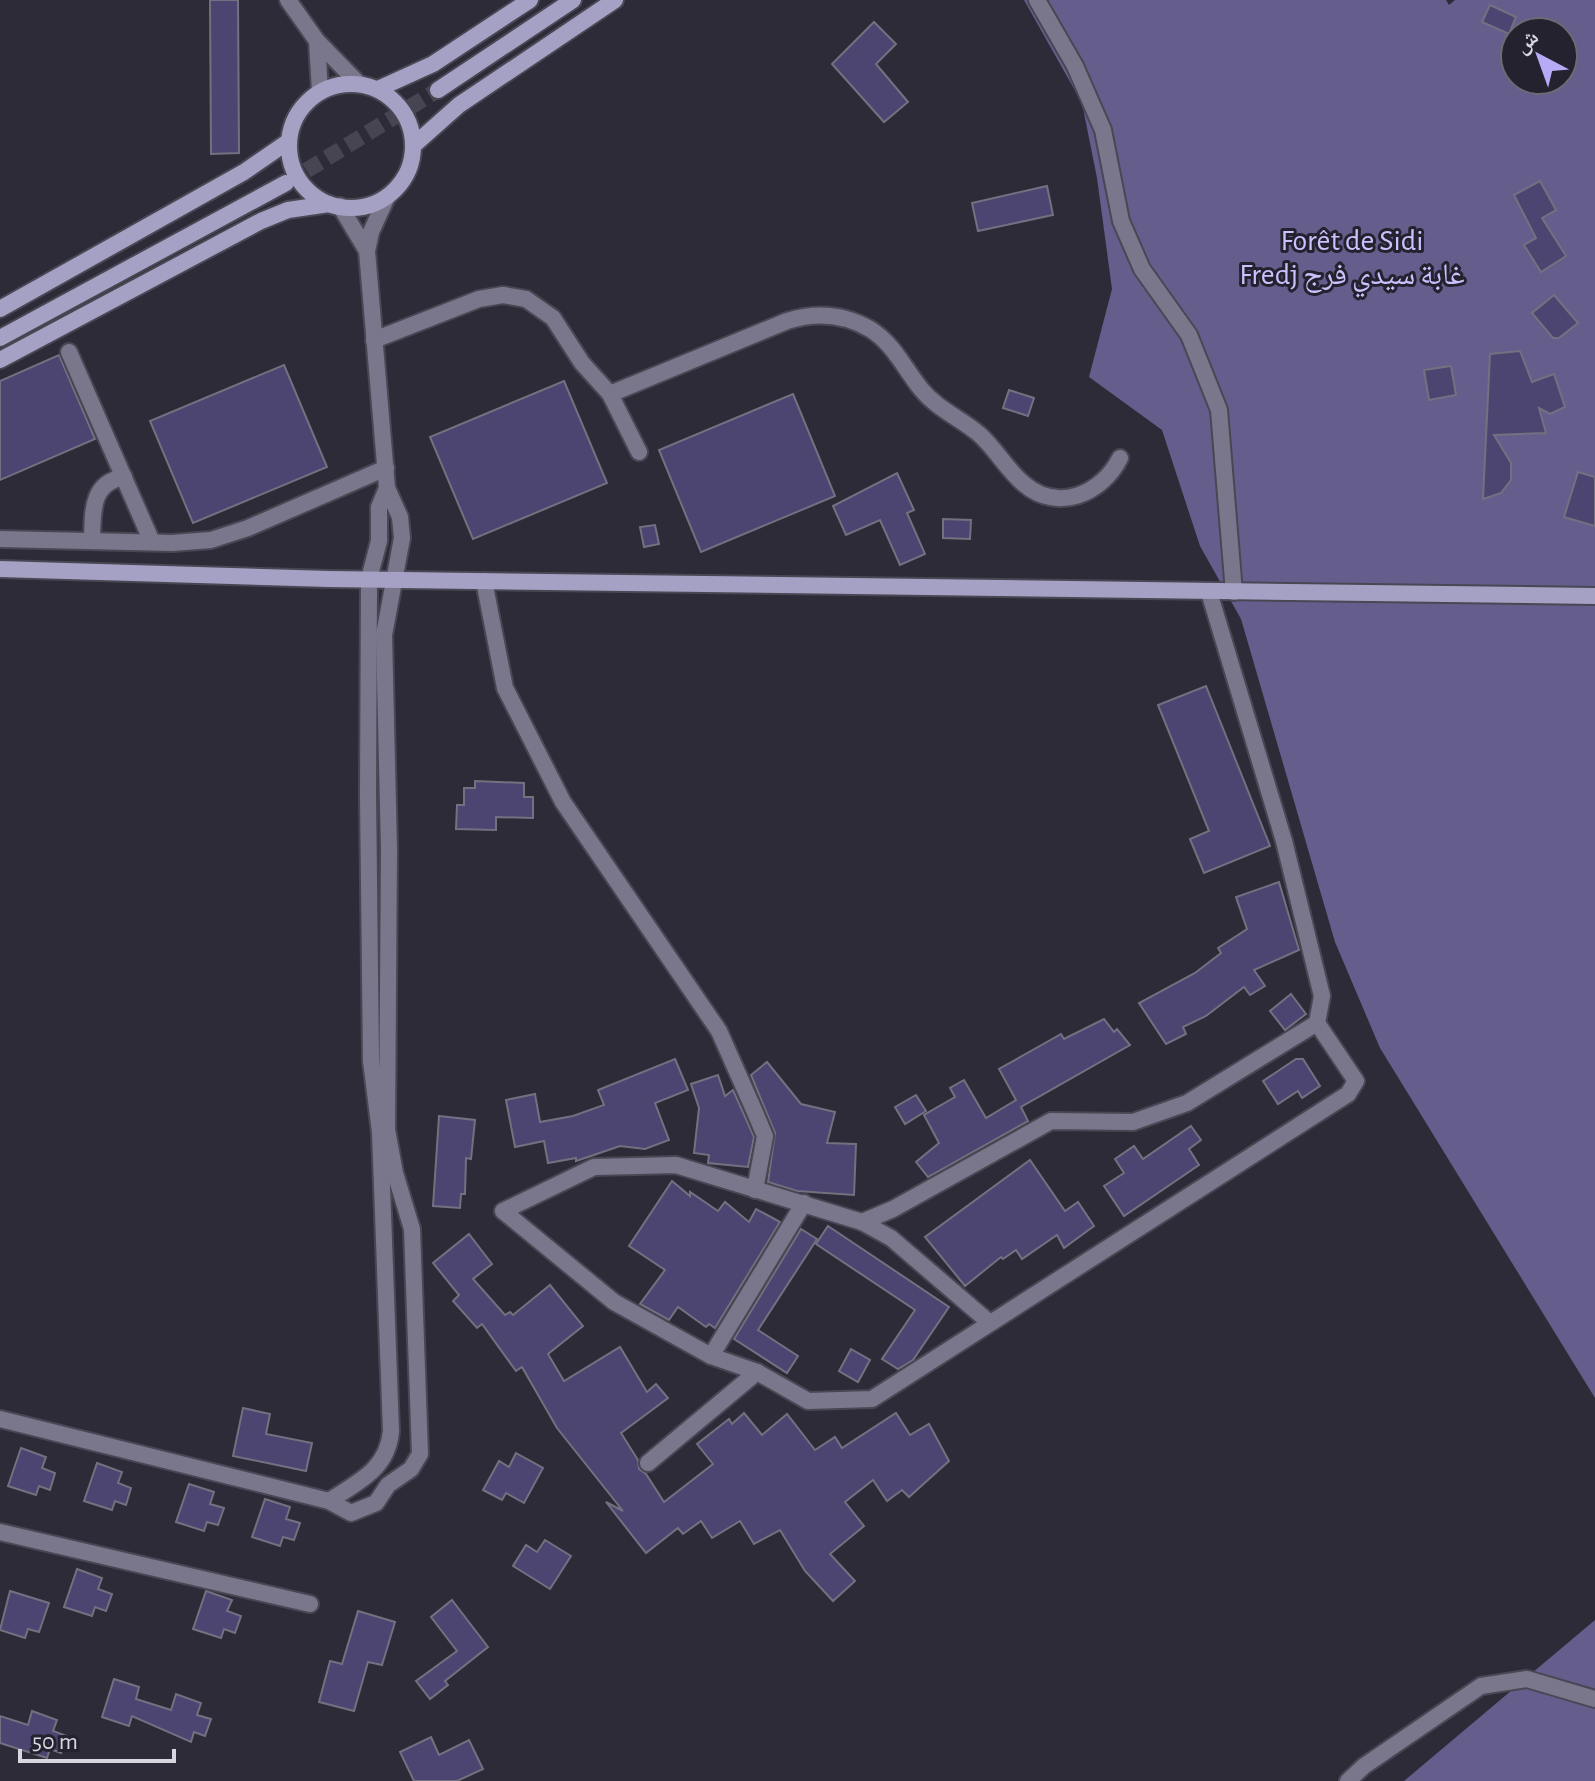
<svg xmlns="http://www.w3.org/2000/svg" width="1595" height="1781" font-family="'Alegreya Sans','Noto Naskh Arabic',sans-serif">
  <rect width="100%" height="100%" fill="#2d2b38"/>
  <!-- forest -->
  <g fill="#655e8d" fill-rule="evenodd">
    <path d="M1024 0H1446L1449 5 1455 0H1595V1398L1380 1048 1335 942 1241 619 1200 546 1162 430 1089 377 1112 289 1097 178 1082 103ZM1515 32H1563V80H1515Z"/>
    <path d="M1595 1620V1781H1404Z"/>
  </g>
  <!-- building -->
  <g fill="#4c4471" stroke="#737180" stroke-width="2">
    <path d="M210 0H238L239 153 211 154Z"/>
    <path d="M1490 5 1516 17 1509 34 1482 22Z"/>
    <path d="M874 22 896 44 876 64 908 102 884 122 832 64Z"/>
    <path d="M1540 181 1556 210 1542 218 1566 256 1541 272 1524 245 1536 238 1514 195Z"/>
    <path d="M1047 186 1053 215 978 231 972 203Z"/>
    <path d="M1554 295 1578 323 1559 338H1553L1532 313Z"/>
    <path d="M1520 351 1532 382 1554 374 1565 407 1550 414 1539 408 1546 433 1494 435 1511 463V480L1501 493 1483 499 1490 354Z"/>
    <path d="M59 355 95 439 0 480V381Z"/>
    <path d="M284 365 327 467 193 523 150 421Z"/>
    <path d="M1451 366 1456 395 1429 400 1424 370Z"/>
    <path d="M564 381 607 483 473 539 430 437Z"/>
    <path d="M1009 390 1034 398 1028 416 1003 408Z"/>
    <path d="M793 394 835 496 701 552 659 450Z"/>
    <path d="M1578 472 1595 477V526L1564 517Z"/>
    <path d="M897 473 914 510 907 513 925 554 900 565 880 520 846 535 833 506Z"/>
    <path d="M943 519 971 520 970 539 943 538Z"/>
    <path d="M655 525 659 544 644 547 640 527Z"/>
    <path d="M1206 686 1270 846 1204 873 1190 839 1209 831 1158 705Z"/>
    <path d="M475 781 524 783V797H533V818L496 817V830L456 829 457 805H464V788H475Z"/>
    <path d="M1279 882 1299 950 1254 970 1265 986 1250 995 1244 987 1206 1016 1183 1027 1186 1034 1166 1044 1139 1003 1195 973 1221 953 1218 948 1247 929 1236 897Z"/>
    <path d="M1291 994 1306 1014 1285 1030 1270 1011Z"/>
    <path d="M1104 1019 1114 1032 1117 1029 1130 1045 1021 1107 1028 1121 928 1177 916 1162 939 1143 924 1115 955 1097 950 1088 964 1080 986 1118 1016 1100 999 1069 1061 1034 1064 1039Z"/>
    <path d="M675 1059 688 1090 655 1103 669 1140 645 1149 620 1146 576 1161V1158L548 1163 544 1141 515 1147 506 1100 535 1094 540 1122 573 1116 604 1105 598 1090Z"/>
    <path d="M1296 1059H1303L1320 1086 1302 1098 1298 1091 1278 1104 1263 1081Z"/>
    <path d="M767 1062 801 1104 835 1112 827 1143 856 1144 854 1195 797 1191 768 1182 775 1133 751 1075Z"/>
    <path d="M718 1075 725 1096 733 1090 754 1137 748 1167 708 1163 709 1155 694 1153 699 1108 691 1084Z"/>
    <path d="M916 1095 926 1111 905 1124 895 1107Z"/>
    <path d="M439 1116 475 1120 471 1159 466 1158 465 1194H461L460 1208 433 1206Z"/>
    <path d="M1191 1126 1201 1140 1189 1149 1199 1165 1124 1216 1104 1186 1124 1173 1115 1159 1134 1146 1143 1159Z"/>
    <path d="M1030 1160 1065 1211 1078 1202 1094 1226 1064 1248 1057 1235 1022 1259 1016 1250 1003 1259 1001 1257 965 1286 925 1237Z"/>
    <path d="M672 1181 690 1196V1192L718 1211 725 1202 749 1222 756 1209 780 1222 715 1328 709 1324 706 1327 678 1307 669 1320 640 1304 665 1270 629 1246Z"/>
    <path d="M828 1226 949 1307 913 1360 898 1369 882 1359 915 1310 816 1244Z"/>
    <path d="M801 1229 817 1239 758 1330 798 1356 787 1373 734 1339Z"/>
    <path d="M469 1234 492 1264 473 1279 505 1315 510 1312 513 1315 550 1285 583 1326 548 1354 564 1381 620 1347 647 1392 656 1384 668 1398 621 1433 638 1460 639 1469 646 1474 664 1502 713 1464 697 1444 729 1419 732 1424 744 1413 762 1435 787 1414 815 1450 835 1437 842 1448 896 1413 910 1435 929 1424 949 1461 909 1497 902 1490 887 1501 873 1480 845 1502 864 1526 830 1554 855 1581 833 1601 805 1571 780 1530 754 1544 740 1521 712 1538 701 1521 683 1534 678 1528 646 1553 606 1502 623 1511 557 1428 522 1367 516 1371 482 1324 477 1328 453 1301 459 1295 433 1263Z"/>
    <path d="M851 1349 870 1360 858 1382 839 1371Z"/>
    <path d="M243 1408 270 1414 266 1434 312 1443 306 1471 233 1456Z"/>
    <path d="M21 1448 46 1457 42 1468 55 1473 50 1490 39 1486 36 1495 8 1486Z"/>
    <path d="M516 1453 543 1468 524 1503 506 1493 502 1500 483 1490 499 1461 509 1467Z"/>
    <path d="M97 1463 122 1472 118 1483 131 1488 126 1505 115 1501 112 1510 84 1501Z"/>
    <path d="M189 1484 214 1492 210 1504 224 1508 218 1525 207 1522 204 1531 176 1522Z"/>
    <path d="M265 1499 290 1507 286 1519 300 1523 294 1540 283 1537 280 1546 252 1537Z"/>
    <path d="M545 1540 571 1556 550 1589 513 1566 526 1545 537 1552Z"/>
    <path d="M77 1569 102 1578 98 1589 112 1594 106 1611 95 1607 92 1616 64 1607Z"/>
    <path d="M10 1591 49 1603 39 1632 28 1629 25 1638 0 1630Z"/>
    <path d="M206 1591 232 1600 227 1611 241 1616 235 1633 224 1629 221 1638 193 1629Z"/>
    <path d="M452 1600 488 1647 445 1681 448 1685 430 1699 416 1681 457 1651 431 1617Z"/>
    <path d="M358 1611 395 1622 382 1665 368 1662 354 1711 319 1702 330 1661 342 1664Z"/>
    <path d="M114 1679 139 1687 136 1699 171 1710 176 1694 201 1703 197 1715 211 1719 205 1736 194 1732 191 1742 132 1716 129 1726 102 1717Z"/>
    <path d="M32 1711 57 1720 53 1731 67 1736 61 1753 50 1749 47 1758 0 1743V1716L28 1725Z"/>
    <path d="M431 1737 439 1755 469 1740 483 1769 457 1781H414L400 1752Z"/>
  </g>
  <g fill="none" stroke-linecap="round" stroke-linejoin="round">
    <!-- secondary-tunnel -->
    <path stroke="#474551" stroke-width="16" stroke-dasharray="16 8" stroke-linecap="butt" d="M286 183 438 90"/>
    <defs>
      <g id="street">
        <path d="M288 0 317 41 359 84"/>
        <path d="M1037 0 1075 66 1103 130 1121 221 1142 269 1189 335 1219 410 1234 592"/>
        <path d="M317 41 320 92"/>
        <path d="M340 206 367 251"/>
        <path d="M374 340 479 299 503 295 526 299 553 318 582 363 610 394 639 452"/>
        <path d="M69 352 152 542"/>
        <path d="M610 394 787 321C815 312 844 314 870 329 894 344 904 368 921 389 937 409 960 418 979 434 996 449 1007 470 1024 484 1058 513 1102 494 1120 458"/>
        <path d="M0 539 172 543 211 540 248 528 386 468"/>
        <path d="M92 541C93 513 90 483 124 477"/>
        <path d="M484 581 505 688 563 802 719 1031 754 1110 765 1136 755 1190"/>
        <path d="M862 1222 893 1209 1051 1121 1133 1122 1187 1103 1317 1023"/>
        <path d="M990 1323 891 1238 862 1222 676 1165 594 1167 503 1211 614 1302 711 1356 757 1372 808 1401 872 1399 1348 1094 1356 1081 1317 1023 1322 996 1284 841 1209 592"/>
        <path d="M711 1356 804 1203"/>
        <path d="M0 1419 329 1501 351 1513 376 1503 388 1485 411 1469 420 1454 412 1229 395 1173 387 1130 389 849 384 635 402 538 400 517 387 488"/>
        <path d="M648 1463 757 1372"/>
        <path d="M329 1501C358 1482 388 1469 391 1431L380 1132 371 1061 368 795 369 579 379 541V507L387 488 367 251 371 232 387 197"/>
        <path d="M0 1532 310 1604"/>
        <path d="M1348 1781 1364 1766 1481 1686 1527 1679 1595 1699"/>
      </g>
      <g id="secondary">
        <circle cx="351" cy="146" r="62"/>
        <path d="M378 89 433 64 530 0"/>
        <path d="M438 90 573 0"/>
        <path d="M414 145 459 105 615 0"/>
        <path d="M0 309 244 172 289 141"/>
        <path d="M0 338 286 183"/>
        <path d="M0 360 261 221 288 210 329 204"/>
        <path d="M0 569 329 579 1595 596"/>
      </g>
    </defs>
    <!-- street casing -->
    <use href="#street" stroke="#484753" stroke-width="20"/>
    <!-- secondary casing -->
    <use href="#secondary" stroke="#484753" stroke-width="20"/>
    <!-- street -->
    <use href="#street" stroke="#7a778d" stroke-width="16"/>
    <!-- secondary -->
    <use href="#secondary" stroke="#a5a1c4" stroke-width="16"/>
  </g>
  <g text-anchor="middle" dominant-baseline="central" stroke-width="6" stroke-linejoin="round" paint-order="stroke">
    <!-- park labels -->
    <g font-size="30" fill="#cac1fd" stroke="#23222e">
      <text x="1352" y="241">Forêt de Sidi<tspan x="1352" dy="34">Fredj غابة سيدي فرج</tspan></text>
    </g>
  </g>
  <!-- north arrow -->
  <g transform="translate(1539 56) rotate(319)"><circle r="38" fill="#23222e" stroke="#6b6a75" stroke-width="2"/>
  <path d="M0-6L14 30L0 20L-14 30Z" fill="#b7abf8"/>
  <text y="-12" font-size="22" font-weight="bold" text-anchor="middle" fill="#d8d7df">ش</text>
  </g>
  <!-- scale -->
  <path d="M20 1749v12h154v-12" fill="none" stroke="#d8d7df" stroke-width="4"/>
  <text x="32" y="1749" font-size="24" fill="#d8d7df" stroke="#23222e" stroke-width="6" paint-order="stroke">50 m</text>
</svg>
